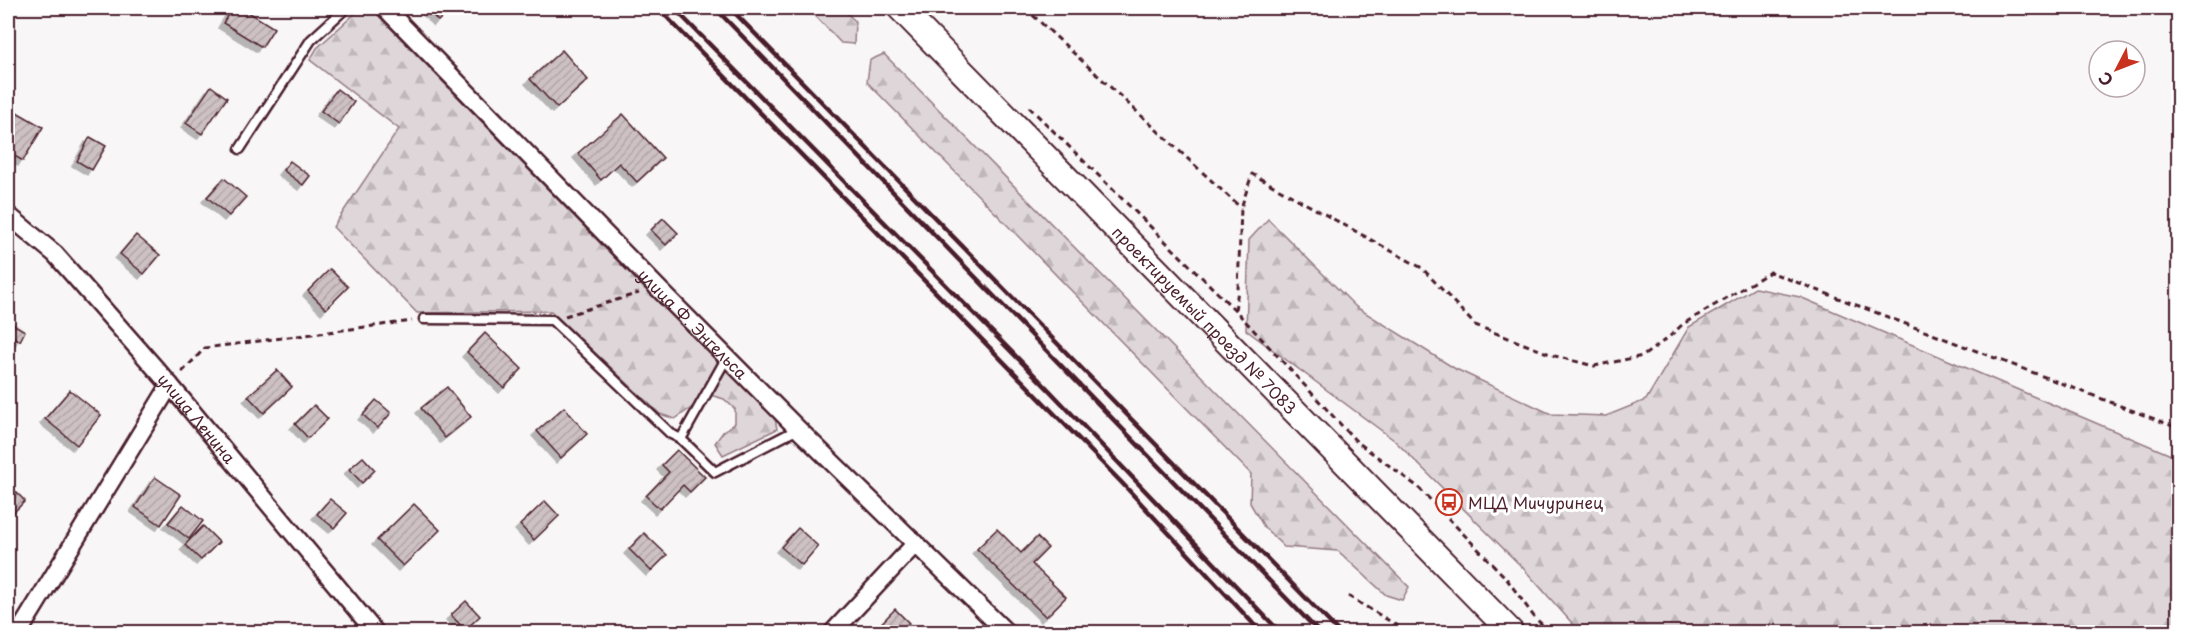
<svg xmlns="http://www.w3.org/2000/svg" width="2186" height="640" font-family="'Playpen Sans',sans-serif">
  <defs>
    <pattern id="forest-firs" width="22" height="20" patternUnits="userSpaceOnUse" patternTransform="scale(1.5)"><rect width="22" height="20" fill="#ded6d9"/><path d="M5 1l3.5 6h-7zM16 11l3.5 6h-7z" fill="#c0b7ba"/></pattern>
    <pattern id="building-hatch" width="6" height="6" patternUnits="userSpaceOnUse" patternTransform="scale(1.5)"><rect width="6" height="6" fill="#cdc1c4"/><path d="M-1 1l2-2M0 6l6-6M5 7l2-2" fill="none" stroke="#b2a5a9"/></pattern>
    <filter id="shadow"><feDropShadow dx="-5" dy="5" stdDeviation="0" flood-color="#0004"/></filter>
  </defs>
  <rect width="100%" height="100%" fill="#f8f6f7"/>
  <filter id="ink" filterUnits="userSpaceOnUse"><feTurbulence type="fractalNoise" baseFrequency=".0167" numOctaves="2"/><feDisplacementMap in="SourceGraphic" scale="12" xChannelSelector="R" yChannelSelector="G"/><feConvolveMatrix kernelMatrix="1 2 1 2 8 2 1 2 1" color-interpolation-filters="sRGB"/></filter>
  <g filter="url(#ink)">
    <!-- forest -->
    <g fill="url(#forest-firs)" stroke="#947a82" stroke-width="1.5">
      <path d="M371 8 641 285 775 418 777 429 723 455 715 443 723 432 735 423V409L724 399 710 395 675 419 660 414 551 311 417 313 333 227 399 129 310 60 317 48 360 9Z"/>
      <path d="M808 8H842L855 21 854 44 841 43Z"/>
      <path d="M884 54 1409 587 1402 600 1386 595 1338 551 1284 547 1264 527 1250 503 1251 474 867 82 870 60Z"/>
      <path d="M1268 219 1356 307 1454 368 1551 414 1606 416 1646 400 1689 327 1755 288 1800 297 2178 458V632H1580L1523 568 1394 440 1246 330 1249 240Z"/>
    </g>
    <!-- building -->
    <g fill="url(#building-hatch)" stroke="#4a1f2b" stroke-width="1.5" filter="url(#shadow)">
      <path d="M232 8H242L274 28 262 47 223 23Z"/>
      <path d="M426 8H452L438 21Z"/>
      <path d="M562 50 588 80 557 108 530 79Z"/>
      <path d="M211 86 227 98 202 134 186 123Z"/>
      <path d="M337 89 354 102 339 124 321 111Z"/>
      <path d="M8 107 43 127 23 161 8 152Z"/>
      <path d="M623 114 663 158 637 182 619 163 601 180 578 153Z"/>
      <path d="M90 137 106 146 92 170 77 161Z"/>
      <path d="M290 161 310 176 303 185 283 170Z"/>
      <path d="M224 178 246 197 229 216 207 197Z"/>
      <path d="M663 218 678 233 666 245 651 230Z"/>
      <path d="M136 235 160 255 144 274 120 254Z"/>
      <path d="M330 269 348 287 326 309 308 291Z"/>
      <path d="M8 321 25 331 20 341 8 334Z"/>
      <path d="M485 333 522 369 504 388 467 352Z"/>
      <path d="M277 370 292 387 264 413 248 396Z"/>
      <path d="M447 387 471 417 445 438 421 408Z"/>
      <path d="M70 390 101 415 77 445 45 419Z"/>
      <path d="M376 400 391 413 378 428 363 415Z"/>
      <path d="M314 405 328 419 308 438 295 424Z"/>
      <path d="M564 407 587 434 561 458 537 431Z"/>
      <path d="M677 450 705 477 690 492 683 485 660 509 646 496 669 472 662 465Z"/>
      <path d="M363 457 375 470 362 483 349 469Z"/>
      <path d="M155 477 181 495 161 525 135 507Z"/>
      <path d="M8 484 25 501 8 518Z"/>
      <path d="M330 499 347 513 334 528 317 514Z"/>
      <path d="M545 501 559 516 534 540 520 525Z"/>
      <path d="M414 504 440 530 403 566 377 540Z"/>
      <path d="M183 505 203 521 189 539 168 523Z"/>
      <path d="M203 526 219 542 201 560 185 545Z"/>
      <path d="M798 528 818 546 802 565 781 547Z"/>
      <path d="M997 529 1021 553 1037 537 1048 548 1032 564 1066 597 1046 617 977 549Z"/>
      <path d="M644 533 667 555 651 571 629 549Z"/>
      <path d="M466 601 480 616 465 630 451 615Z"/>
      <path d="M895 609 909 623 900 632H873Z"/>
    </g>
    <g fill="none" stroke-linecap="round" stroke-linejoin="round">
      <defs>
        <g id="lane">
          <path d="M240 149 311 40 346 8"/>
          <path d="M424 319 552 320 671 434 681 439 715 472 798 429"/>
          <path d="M681 439 727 357"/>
        </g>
        <g id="street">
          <path id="s1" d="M385 8 657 287 798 429 1006 632"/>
          <path id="s2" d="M8 215 55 254 170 385 375 632"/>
          <path d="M19 632 170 385"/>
          <path d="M833 632 916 543"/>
        </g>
        <g id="secondary">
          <path id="s3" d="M900 8 1511 632"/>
        </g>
      </defs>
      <!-- lane casing -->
      <use href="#lane" stroke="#4a1f2b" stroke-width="13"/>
      <!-- street casing -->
      <use href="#street" stroke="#4a1f2b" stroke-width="21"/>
      <!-- secondary casing -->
      <use href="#secondary" stroke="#4a1f2b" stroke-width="28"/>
      <!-- path -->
      <g stroke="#4a1f2b" stroke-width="3" stroke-dasharray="6 4.5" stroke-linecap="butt">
        <path d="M1025 8 1241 208"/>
        <path d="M1029 107 1235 310 1356 441 1418 487 1506 578 1535 618 1550 632"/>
        <path d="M1235 310 1238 290 1241 208 1252 174 1422 268 1475 325 1555 356 1594 366 1643 356 1669 337 1683 324 1770 272 2178 428"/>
        <path d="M565 316 639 293"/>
        <path d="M182 372 205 348 412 321"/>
        <path d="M1348 596 1408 632"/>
      </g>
      <!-- lane -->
      <use href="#lane" stroke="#fff" stroke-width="8"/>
      <!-- street -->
      <use href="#street" stroke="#fff" stroke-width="16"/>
      <!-- secondary -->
      <use href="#secondary" stroke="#fff" stroke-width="24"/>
      <!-- rail -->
      <g stroke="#4a1f2b" stroke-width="4.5">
        <path d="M658 8 1122 483 1261 632"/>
        <path d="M674 8 1050 391 1280 632"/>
        <path d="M715 8 1319 632"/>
        <path d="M730 8 1339 632"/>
      </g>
    </g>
  </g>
  <!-- icons -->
  <defs>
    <symbol id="bus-ring" viewBox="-11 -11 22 22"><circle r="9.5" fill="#fff" stroke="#c8321e" stroke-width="1.5"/><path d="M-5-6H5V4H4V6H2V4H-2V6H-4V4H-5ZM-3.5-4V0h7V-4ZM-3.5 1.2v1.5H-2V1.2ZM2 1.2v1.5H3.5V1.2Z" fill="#c8321e"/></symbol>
  </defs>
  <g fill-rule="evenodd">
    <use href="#bus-ring" x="1434" y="487" width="30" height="30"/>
  </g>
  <g text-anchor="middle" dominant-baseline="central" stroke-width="6" stroke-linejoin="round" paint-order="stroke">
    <!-- street labels -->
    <g font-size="16" fill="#4a1f2b" stroke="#fff">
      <text stroke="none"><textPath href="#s3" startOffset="436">проектируемый проезд № 7083</textPath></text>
      <text stroke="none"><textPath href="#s1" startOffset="441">улица Ф. Энгельса</textPath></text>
      <text stroke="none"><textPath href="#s2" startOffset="278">улица Ленина</textPath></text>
    </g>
    <!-- poi labels -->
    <g font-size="16" fill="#4a1f2b" stroke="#fff" text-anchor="start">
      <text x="1468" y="502">МЦД Мичуринец</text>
    </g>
  </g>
  <!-- margin -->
  <rect width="2186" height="640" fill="none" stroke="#fff" stroke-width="30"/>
  <rect x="15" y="15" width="2156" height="610" fill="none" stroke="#4a1f2b" stroke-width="2" filter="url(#ink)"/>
  <!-- north arrow -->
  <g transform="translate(2117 69) rotate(228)"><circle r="28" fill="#ffffff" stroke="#b7a5aa" stroke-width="1.5"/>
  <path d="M0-4.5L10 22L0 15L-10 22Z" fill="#c8321e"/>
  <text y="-9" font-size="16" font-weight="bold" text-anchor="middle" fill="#4a1f2b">С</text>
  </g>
</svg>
